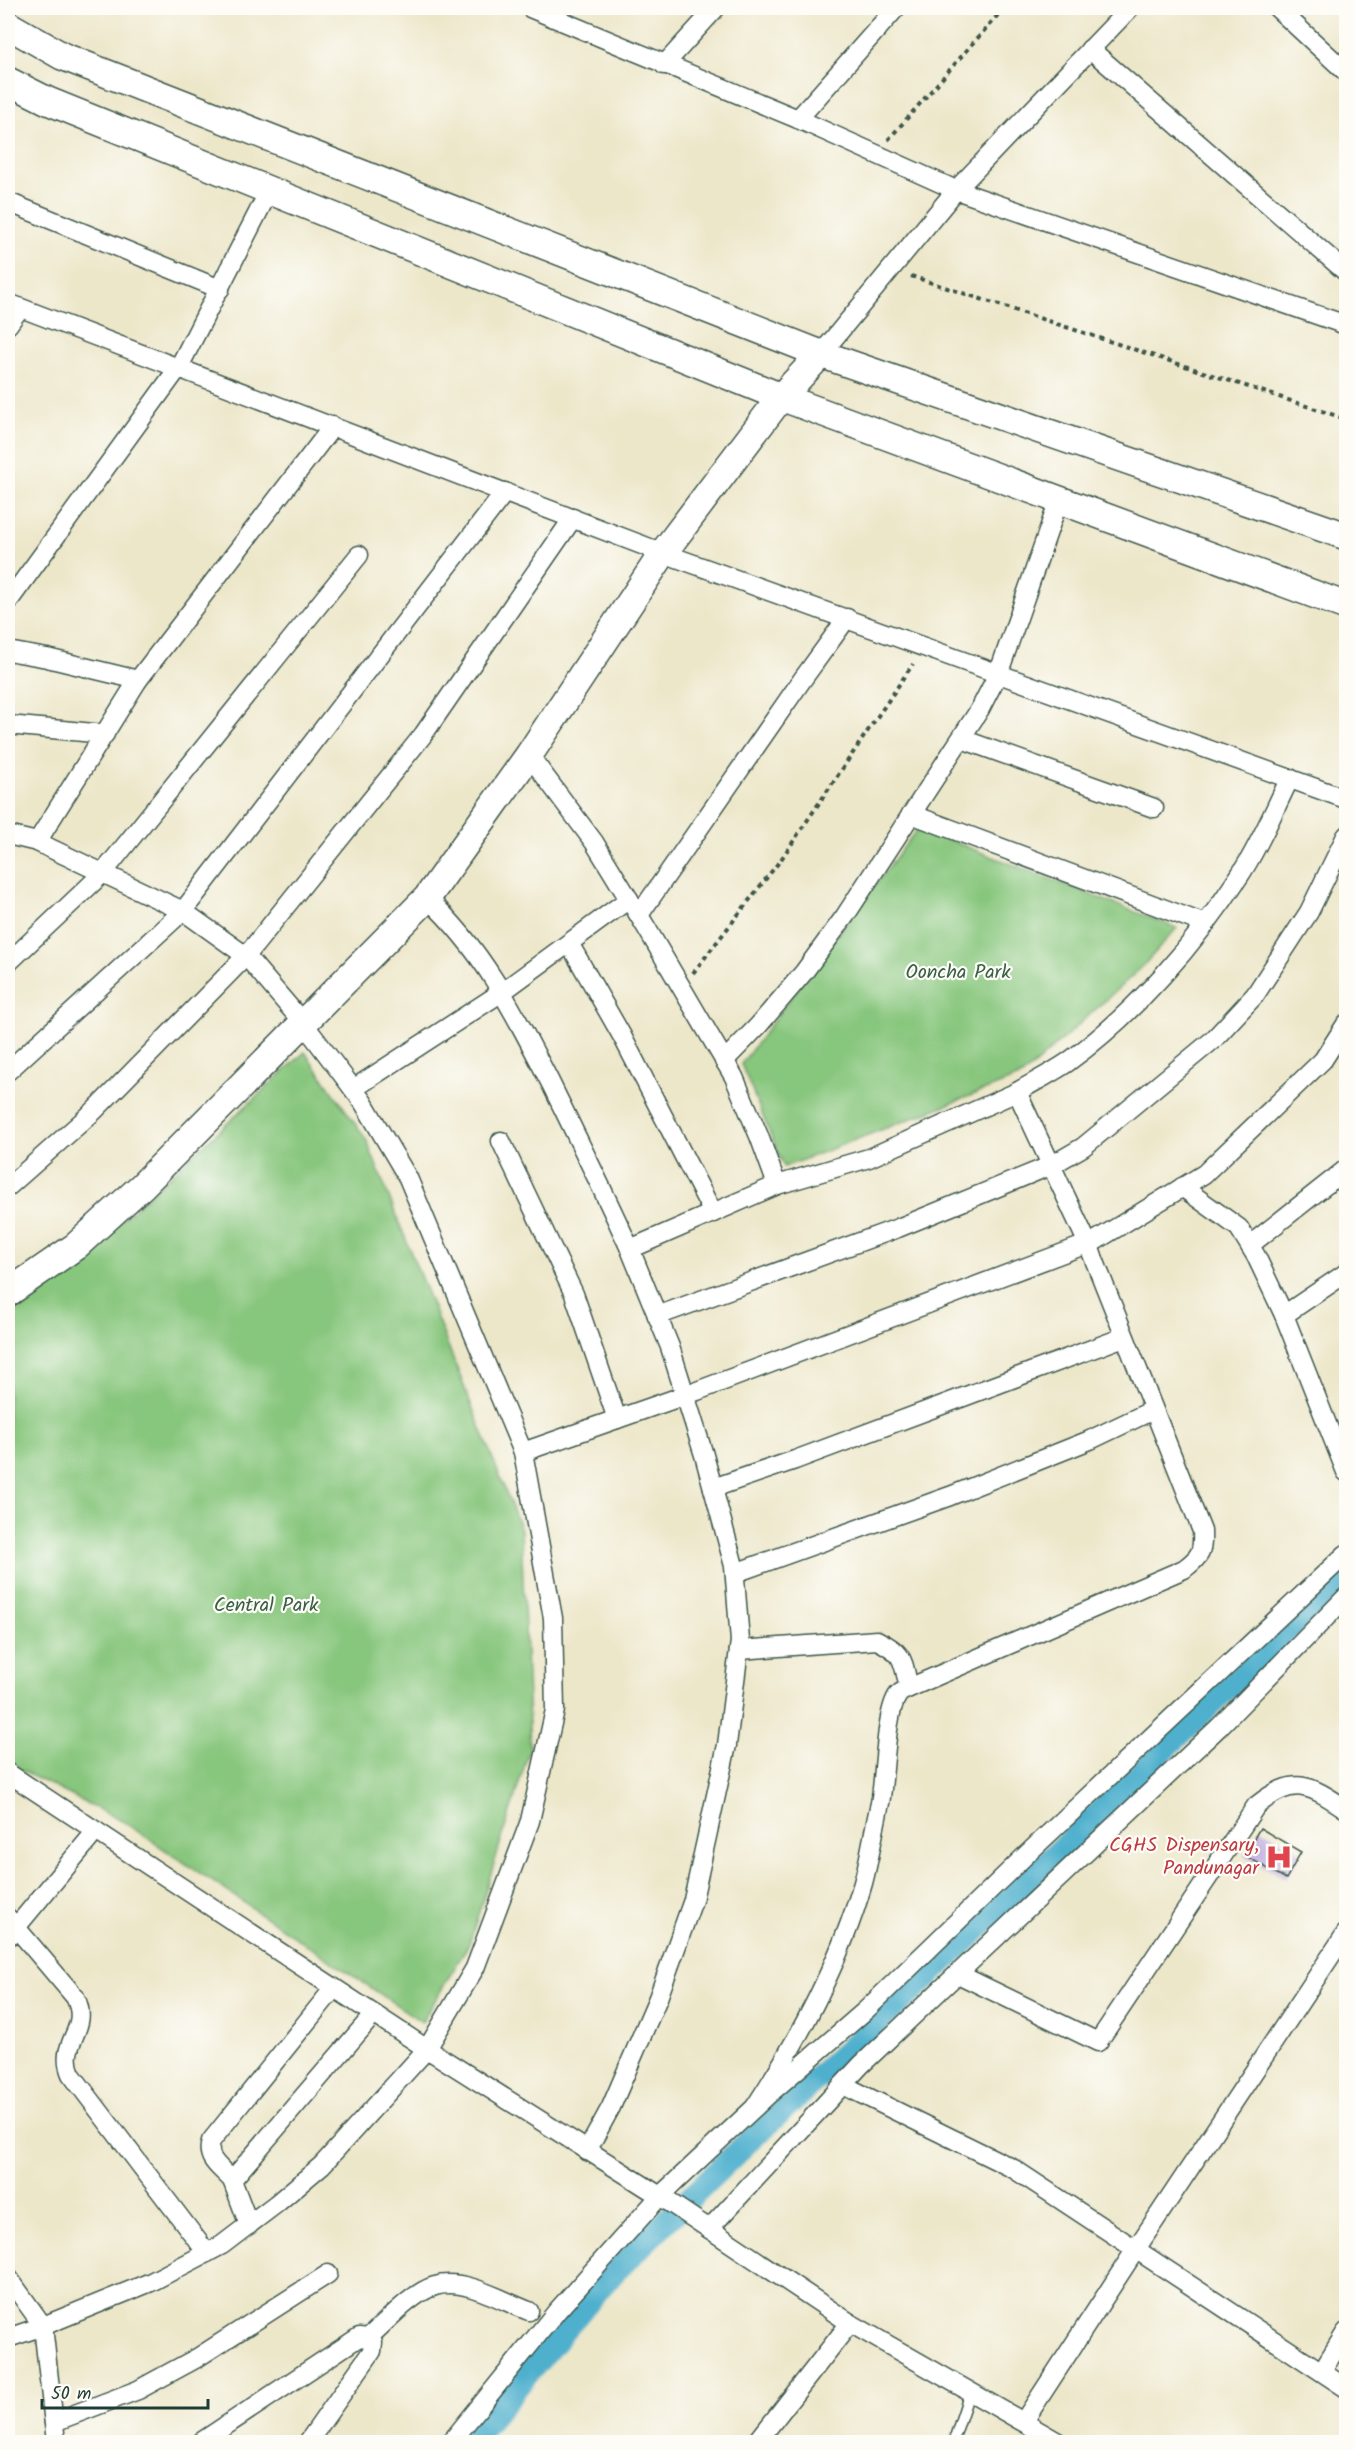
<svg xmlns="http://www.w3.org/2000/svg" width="1354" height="2450" font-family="Kalam,sans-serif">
  <rect width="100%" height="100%" fill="#fdfcf7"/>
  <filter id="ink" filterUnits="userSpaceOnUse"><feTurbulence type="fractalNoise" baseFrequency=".0167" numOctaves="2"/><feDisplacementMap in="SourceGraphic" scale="12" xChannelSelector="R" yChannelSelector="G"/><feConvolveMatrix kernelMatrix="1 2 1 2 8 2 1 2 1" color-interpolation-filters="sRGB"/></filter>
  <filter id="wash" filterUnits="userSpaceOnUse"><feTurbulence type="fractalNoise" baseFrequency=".008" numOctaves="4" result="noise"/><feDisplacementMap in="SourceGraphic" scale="24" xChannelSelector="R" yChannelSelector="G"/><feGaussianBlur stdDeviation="1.35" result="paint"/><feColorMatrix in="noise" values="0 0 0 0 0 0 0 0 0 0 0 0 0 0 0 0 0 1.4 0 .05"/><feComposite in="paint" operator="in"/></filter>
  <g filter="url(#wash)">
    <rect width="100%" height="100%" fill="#ede7ca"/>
    <!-- green -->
    <g fill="#87c67d" stroke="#538258" stroke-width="1.5">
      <path d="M918 828 1177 928 1143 966 1022 1076 784 1167 741 1064Z"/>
      <path d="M305 1052 366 1139 521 1530 530 1748 469 1944 422 2022 122 1821 8 1764V1317L35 1300Z"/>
    </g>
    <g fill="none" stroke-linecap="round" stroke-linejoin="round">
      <!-- canal -->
      <path stroke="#4fb0ce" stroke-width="24" d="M470 2442 606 2280 738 2151 953 1953 1346 1574"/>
    </g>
    <g id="blocks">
      <!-- building -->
      <path fill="#c1afdf" d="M1260 1828 1301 1852 1286 1879 1244 1855Z"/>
    </g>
  </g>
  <g filter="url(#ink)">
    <use href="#blocks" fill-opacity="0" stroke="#3e564a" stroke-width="1.5"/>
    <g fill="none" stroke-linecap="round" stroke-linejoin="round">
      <defs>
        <path id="lane" d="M953 2442 970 2391"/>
        <g id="street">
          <path d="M530 8 798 119 956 190 1346 325"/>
          <path d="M1277 8 1346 72"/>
          <path d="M1090 49 1346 272"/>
          <path d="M664 65 716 8"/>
          <path d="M798 119 896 8"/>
          <path d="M8 202 220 289"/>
          <path d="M8 303 663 553 1346 799"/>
          <path d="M8 325 20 308"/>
          <path d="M821 354 956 190 1130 8"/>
          <path d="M8 602 179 367 269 191"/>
          <path d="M8 651 47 658 138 680 333 426"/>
          <path d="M8 725 105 734"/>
          <path d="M962 739 1154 808"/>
          <path d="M529 755 594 842 646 927 734 1077 759 1136 777 1185 630 1249 670 1347 704 1455 734 1566 740 1641 727 1745 693 1900 658 1998 611 2107 587 2151"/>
          <path d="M911 814 1205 924"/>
          <path d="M8 835 37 842 183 911 246 956 304 1024 363 1102 408 1178 523 1452 553 1618 555 1710 530 1821 475 1968 427 2049 322 2165 276 2204 222 2245 151 2282 43 2326 8 2338"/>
          <path d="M37 842 138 680"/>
          <path d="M427 898C485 952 515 1014 551 1084 578 1139 605 1194 630 1249"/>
          <path d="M639 915 802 680 847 618"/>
          <path d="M569 943 622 1036 713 1213"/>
          <path d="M8 963 103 873 359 555"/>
          <path d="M724 1061 758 1026 804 972 845 916 980 709 999 672 1059 500"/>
          <path d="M8 1071 183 911 505 492"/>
          <path d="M353 1089 502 992 629 899"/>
          <path d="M1017 1092C1034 1082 1052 1073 1068 1062 1134 1014 1196 943 1240 875 1260 845 1274 810 1290 778"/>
          <path d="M501 1141 574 1294 617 1419"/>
          <path d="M8 1187 94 1111 246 956 423 735 573 518"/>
          <path d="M1182 1187 1239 1228 1256 1256 1284 1315 1346 1273"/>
          <path d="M1250 1245 1346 1169"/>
          <path d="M1284 1315 1346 1472"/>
          <path d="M657 1316 898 1228 1052 1165 1083 1147 1214 1039 1255 995 1309 912 1346 836"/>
          <path d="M523 1452 697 1391 1095 1241 1204 1174 1323 1060 1346 1024"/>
          <path d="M713 1488 795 1460 1124 1337"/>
          <path d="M735 1573 950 1496 1090 1440 1153 1410"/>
          <path d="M739 1650 877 1640C905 1654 902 1659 909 1688"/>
          <path d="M8 1773 427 2049 660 2196 850 2323 1058 2442"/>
          <path d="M8 1918 75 1997C92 2030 57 2042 71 2074L207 2253"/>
          <path d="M8 1937 96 1831"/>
          <path d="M958 1974 1098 2042 1256 1806C1295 1775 1308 1784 1346 1809"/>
          <path d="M843 2085 1014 2169 1346 2388"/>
          <path d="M755 2107C798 2041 841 1960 863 1883 870 1857 874 1829 880 1803 885 1779 885 1712 898 1695 900 1692 905 1690 909 1688L1184 1569C1201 1556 1203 1552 1202 1531L1088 1244 1017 1092 869 1158 777 1185"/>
          <path d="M232 2180C220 2167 205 2159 211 2141L334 1988"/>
          <path d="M249 2225 232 2180 374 2014"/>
          <path d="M709 2229 861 2065 1219 1727 1346 1597"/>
          <path d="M8 2277 43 2326 56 2442"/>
          <path d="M368 2338C386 2322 413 2292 435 2286 464 2277 502 2301 529 2311"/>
          <path d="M1322 2371 1346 2332"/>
          <path d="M1024 2421 1136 2249 1346 1933"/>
          <path d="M54 2422 138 2390 197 2358 328 2274"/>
          <path d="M201 2442 359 2337 368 2338 373 2343 372 2351 308 2442"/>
          <path d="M451 2442 557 2311 660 2196 768 2095 866 2010 1026 1855 1346 1554"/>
          <path d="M757 2442 850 2323"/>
        </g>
        <g id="secondary">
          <path d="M8 25 62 56 821 354 1346 536"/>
          <path d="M8 81 48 101 781 397 1346 606"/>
          <path d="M8 1293 76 1246 142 1186 427 898 529 755 663 553 781 397 821 354"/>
        </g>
      </defs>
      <!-- lane casing -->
      <use href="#lane" stroke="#3e564a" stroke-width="12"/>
      <!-- street casing -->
      <use href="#street" stroke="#3e564a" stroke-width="21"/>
      <!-- secondary casing -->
      <use href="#secondary" stroke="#3e564a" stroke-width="30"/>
      <!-- path -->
      <g stroke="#3e564a" stroke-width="4" stroke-dasharray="4.5 4.5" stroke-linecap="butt">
        <path d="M888 140 1004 8"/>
        <path d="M911 276 1346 419"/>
        <path d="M693 973 782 858 913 664"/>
      </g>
      <!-- lane -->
      <use href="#lane" stroke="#fff" stroke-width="9"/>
      <!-- street -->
      <use href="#street" stroke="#fff" stroke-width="18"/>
      <!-- secondary -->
      <use href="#secondary" stroke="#fff" stroke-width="27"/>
    </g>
  </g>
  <!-- icons -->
  <defs>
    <symbol id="hospital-bare" viewBox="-9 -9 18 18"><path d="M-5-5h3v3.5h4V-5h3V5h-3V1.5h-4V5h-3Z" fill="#e0444e" stroke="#fdfcf7" stroke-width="2.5" paint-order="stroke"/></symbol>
  </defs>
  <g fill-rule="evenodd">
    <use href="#hospital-bare" x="1260" y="1838" width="38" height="38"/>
  </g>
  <g text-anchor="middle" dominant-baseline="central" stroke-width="4.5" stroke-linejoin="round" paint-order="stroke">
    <!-- park labels -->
    <g font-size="20" fill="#395f46" stroke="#fdfcf7">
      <text x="958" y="973">Ooncha Park</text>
      <text x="266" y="1606">Central Park</text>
    </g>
    <!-- health labels -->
    <g font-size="20" fill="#be3a42" stroke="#fdfcf7" text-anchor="end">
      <text x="1259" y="1846">CGHS Dispensary,<tspan x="1259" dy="23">Pandunagar</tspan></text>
    </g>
  </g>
  <!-- margin -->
  <rect width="1354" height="2450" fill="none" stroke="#fdfcf7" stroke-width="30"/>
  <!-- scale -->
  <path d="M42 2399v9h166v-9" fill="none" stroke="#1f3d34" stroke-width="3"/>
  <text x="51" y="2399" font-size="18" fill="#1f3d34" stroke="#fdfcf7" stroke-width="4.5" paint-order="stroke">50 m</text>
</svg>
